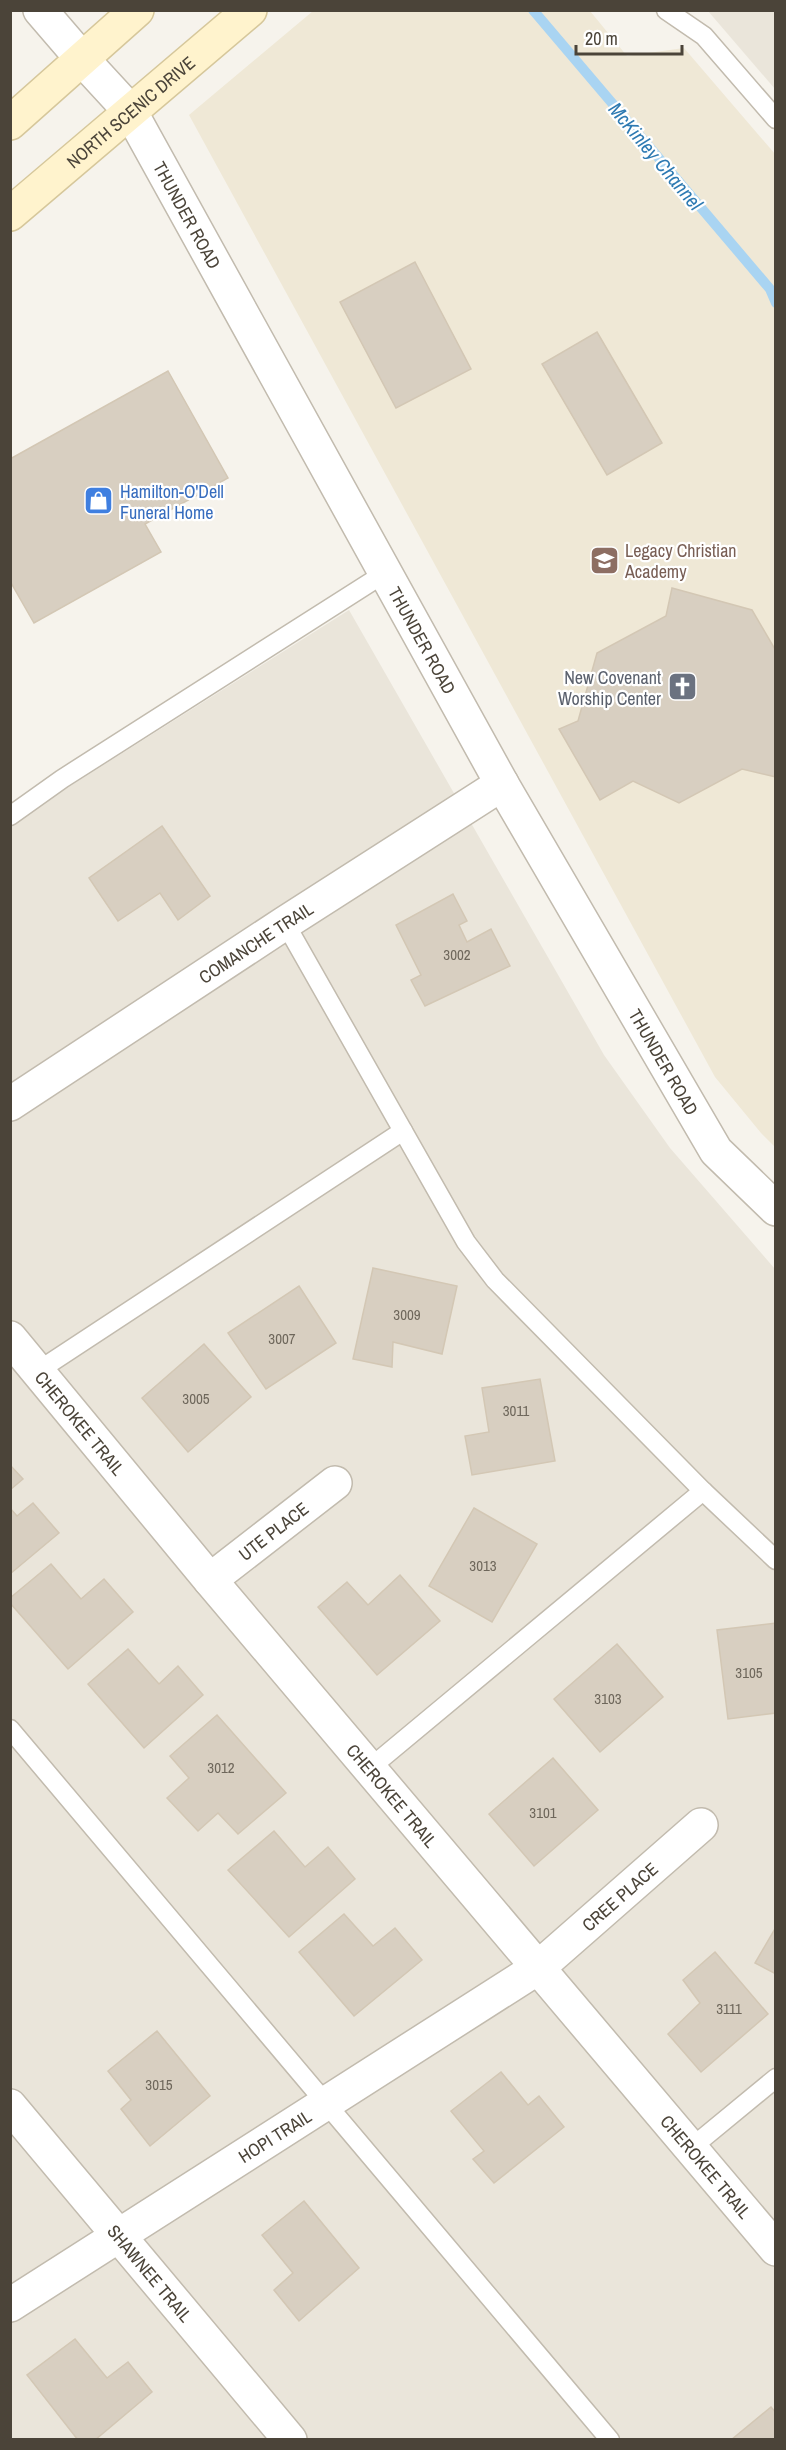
<svg xmlns="http://www.w3.org/2000/svg" width="786" height="2450" font-family="'Archivo Narrow',sans-serif">
  <rect width="100%" height="100%" fill="#f6f3ec"/>
  <!-- residential -->
  <g fill="#eae5da">
    <path d="M708 11H775V89Z"/>
    <path d="M349 610 604 1055 670 1148 775 1269V2439H11L10 827 45 802Z"/>
  </g>
  <!-- education -->
  <path fill="#efe8d6" d="M313 11H590L627 56 684 48 775 154V1147L761 1133 715 1077 189 115Z"/>
  <g fill="none" stroke-linecap="round" stroke-linejoin="round">
    <!-- stream -->
    <path stroke="#a9d4f2" stroke-width="10" d="M533 10 770 289 776 303"/>
  </g>
  <!-- building -->
  <g fill="#d8cfc1" stroke="#d3c7b4" stroke-width="1.5">
    <path d="M415 262 471 369 396 408 340 302Z"/>
    <path d="M597 332 662 443 607 475 542 364Z"/>
    <path d="M168 371 228 478 145 524 161 552 34 623 10 581V459Z"/>
    <path d="M672 588 752 610 776 651V777L742 769 679 803 633 781 600 800 559 729 578 721 597 653 666 616Z"/>
    <path d="M162 826 210 896 178 920 160 893 118 921 89 878Z"/>
    <path d="M453 894 467 921 459 925 467 942 491 929 510 966 425 1006 411 980 421 975 396 925Z"/>
    <path d="M373 1268 457 1286 442 1354 393 1342 392 1367 353 1359Z"/>
    <path d="M299 1286 336 1343 266 1389 228 1333Z"/>
    <path d="M204 1344 251 1397 188 1452 142 1398Z"/>
    <path d="M540 1379 555 1461 472 1475 465 1436 489 1432 482 1388Z"/>
    <path d="M10 1465 23 1479 10 1490Z"/>
    <path d="M33 1503 59 1533 10 1574V1508L17 1516Z"/>
    <path d="M474 1508 537 1544 492 1622 429 1586Z"/>
    <path d="M51 1564 81 1599 104 1579 133 1612 68 1669 10 1603V1598Z"/>
    <path d="M400 1575 440 1621 377 1675 318 1607 347 1582 368 1605Z"/>
    <path d="M776 1623V1713L728 1719 717 1630Z"/>
    <path d="M617 1644 663 1697 600 1752 554 1699Z"/>
    <path d="M128 1649 159 1684 178 1666 203 1695 144 1748 88 1684Z"/>
    <path d="M217 1715 286 1793 238 1834 218 1813 198 1831 167 1798 189 1778 170 1756Z"/>
    <path d="M553 1758 598 1810 534 1866 489 1814Z"/>
    <path d="M274 1831 305 1867 328 1847 355 1879 289 1937 228 1870Z"/>
    <path d="M344 1914 373 1946 395 1928 422 1960 354 2016 299 1952Z"/>
    <path d="M776 1927V1974L755 1963Z"/>
    <path d="M715 1952 768 2014 701 2072 668 2034 700 2003 683 1980Z"/>
    <path d="M157 2031 210 2096 150 2146 121 2109 131 2100 108 2071Z"/>
    <path d="M501 2072 528 2105 539 2096 564 2127 494 2183 473 2159 484 2151 451 2111Z"/>
    <path d="M304 2201 359 2268 299 2321 274 2290 293 2273 262 2235Z"/>
    <path d="M75 2339 107 2378 128 2362 152 2392 95 2440H78L27 2375Z"/>
    <path d="M771 2407 776 2413V2440H731Z"/>
  </g>
  <g fill="none" stroke-linecap="round" stroke-linejoin="round">
    <defs>
      <g id="service">
        <path d="M666 10 704 36 776 119"/>
        <path d="M10 816 62 779 385 573"/>
        <path d="M285 923 466 1242 495 1280 703 1491 776 1560"/>
        <path d="M38 1371 403 1131"/>
        <path d="M10 1729 610 2440"/>
        <path d="M370 1768 703 1491"/>
        <path d="M691 2148 776 2078"/>
      </g>
      <g id="minor">
        <path d="M40 10 83 60"/>
        <path id="s1" d="M10 1104 285 923 502 784"/>
        <path id="s2" d="M10 1338 210 1580 776 2249"/>
        <path id="s3" d="M210 1580 335 1483"/>
        <path id="s4" d="M10 2106 290 2440"/>
        <path id="s5" d="M10 2305 539 1967 701 1825"/>
      </g>
      <g id="tertiary">
        <path id="s6" d="M83 60 130 111 502 784 716 1151 776 1209"/>
      </g>
      <g id="secondary">
        <path d="M10 123 137 10"/>
        <path id="s7" d="M10 214 250 10"/>
      </g>
    </defs>
    <!-- service casing -->
    <use href="#service" stroke="#c2bbae" stroke-width="21"/>
    <!-- minor casing -->
    <use href="#minor" stroke="#c2bbae" stroke-width="36"/>
    <!-- tertiary casing -->
    <use href="#tertiary" stroke="#c2bbae" stroke-width="36"/>
    <!-- secondary casing -->
    <use href="#secondary" stroke="#d6c79b" stroke-width="36"/>
    <!-- service -->
    <use href="#service" stroke="#fff" stroke-width="18"/>
    <!-- minor -->
    <use href="#minor" stroke="#fff" stroke-width="33"/>
    <!-- tertiary -->
    <use href="#tertiary" stroke="#fff" stroke-width="33"/>
    <!-- secondary -->
    <use href="#secondary" stroke="#fff3cd" stroke-width="33"/>
  </g>
  <!-- icons -->
  <defs>
    <symbol id="shop-square" viewBox="-11 -11 22 22"><rect x="-9" y="-9" width="18" height="18" rx="4" fill="#3f7fe0" stroke="#fff"/><path d="M-5-2.5h2.3a2.7 3.5 0 0 1 5.4 0H5L5.5 6h-11ZM-1.5-2.5h3a1.5 2.3 0 0 0-3 0Z" fill="#fff"/></symbol>
    <symbol id="school-square" viewBox="-11 -11 22 22"><rect x="-9" y="-9" width="18" height="18" rx="4" fill="#8d6e63" stroke="#fff"/><path d="M0-5L7-2L0 1L-7-2ZM-4 1L0 2.5L4 1V4Q0 6-4 4Z" fill="#fff"/></symbol>
    <symbol id="church-square" viewBox="-11 -11 22 22"><rect x="-9" y="-9" width="18" height="18" rx="4" fill="#6b7280" stroke="#fff"/><path d="M-1.2-6h2.4v3.5h3.3v2.4h-3.3V6h-2.4V-.1h-3.3v-2.4h3.3Z" fill="#fff"/></symbol>
  </defs>
  <g fill-rule="evenodd">
    <use href="#shop-square" x="82" y="484" width="33" height="33"/>
    <use href="#school-square" x="588" y="544" width="33" height="33"/>
    <use href="#church-square" x="666" y="670" width="33" height="33"/>
  </g>
  <g text-anchor="middle" dominant-baseline="central" stroke-width="4.5" stroke-linejoin="round" paint-order="stroke">
    <!-- number labels -->
    <g font-size="15" fill="#6e675b">
      <text x="457" y="954">3002</text>
      <text x="407" y="1314">3009</text>
      <text x="282" y="1338">3007</text>
      <text x="196" y="1398">3005</text>
      <text x="516" y="1410">3011</text>
      <text x="483" y="1565">3013</text>
      <text x="749" y="1672">3105</text>
      <text x="608" y="1698">3103</text>
      <text x="221" y="1767">3012</text>
      <text x="543" y="1812">3101</text>
      <text x="729" y="2008">3111</text>
      <text x="159" y="2084">3015</text>
    </g>
    <!-- street labels -->
    <g font-size="18" fill="#4b4439" stroke="#fff">
      <text stroke="none"><textPath href="#s7" startOffset="158">NORTH SCENIC DRIVE</textPath></text>
      <text stroke="none"><textPath href="#s6" startOffset="188">THUNDER ROAD</textPath></text>
      <text stroke="none"><textPath href="#s6" startOffset="674">THUNDER ROAD</textPath></text>
      <text stroke="none"><textPath href="#s1" startOffset="294">COMANCHE TRAIL</textPath></text>
      <text stroke="none"><textPath href="#s6" startOffset="1160">THUNDER ROAD</textPath></text>
      <text stroke="none"><textPath href="#s2" startOffset="110">CHEROKEE TRAIL</textPath></text>
      <text stroke="none"><textPath href="#s3" startOffset="80">UTE PLACE</textPath></text>
      <text stroke="none"><textPath href="#s2" startOffset="596">CHEROKEE TRAIL</textPath></text>
      <text stroke="none"><textPath href="#s5" startOffset="735">CREE PLACE</textPath></text>
      <text stroke="none"><textPath href="#s5" startOffset="314">HOPI TRAIL</textPath></text>
      <text stroke="none"><textPath href="#s2" startOffset="1082">CHEROKEE TRAIL</textPath></text>
      <text stroke="none"><textPath href="#s4" startOffset="218">SHAWNEE TRAIL</textPath></text>
    </g>
    <!-- shop labels -->
    <g font-size="18" fill="#366cbe" stroke="#fff" text-anchor="start">
      <text x="120" y="491">Hamilton-O'Dell<tspan x="120" dy="21">Funeral Home</tspan></text>
    </g>
    <!-- education labels -->
    <g font-size="18" fill="#785e54" stroke="#fff" text-anchor="start">
      <text x="625" y="550">Legacy Christian<tspan x="625" dy="21">Academy</tspan></text>
    </g>
    <!-- worship labels -->
    <g font-size="18" fill="#5b616d" stroke="#fff" text-anchor="end">
      <text x="661" y="677">New Covenant<tspan x="661" dy="21">Worship Center</tspan></text>
    </g>
    <!-- water labels -->
    <g font-size="20" font-style="italic" fill="#2e7ab2" stroke="#fff">
      <text transform="translate(656 156) rotate(50)">McKinley Channel</text>
    </g>
  </g>
  <!-- border -->
  <rect width="786" height="2450" fill="none" stroke="#4b4439" stroke-width="24"/>
  <!-- scale -->
  <path d="M576 45v9h106v-9" fill="none" stroke="#4b4439" stroke-width="3"/>
  <text x="585" y="45" font-size="18" fill="#4b4439" stroke="#ffffff" stroke-width="4.5" paint-order="stroke">20 m</text>
</svg>
